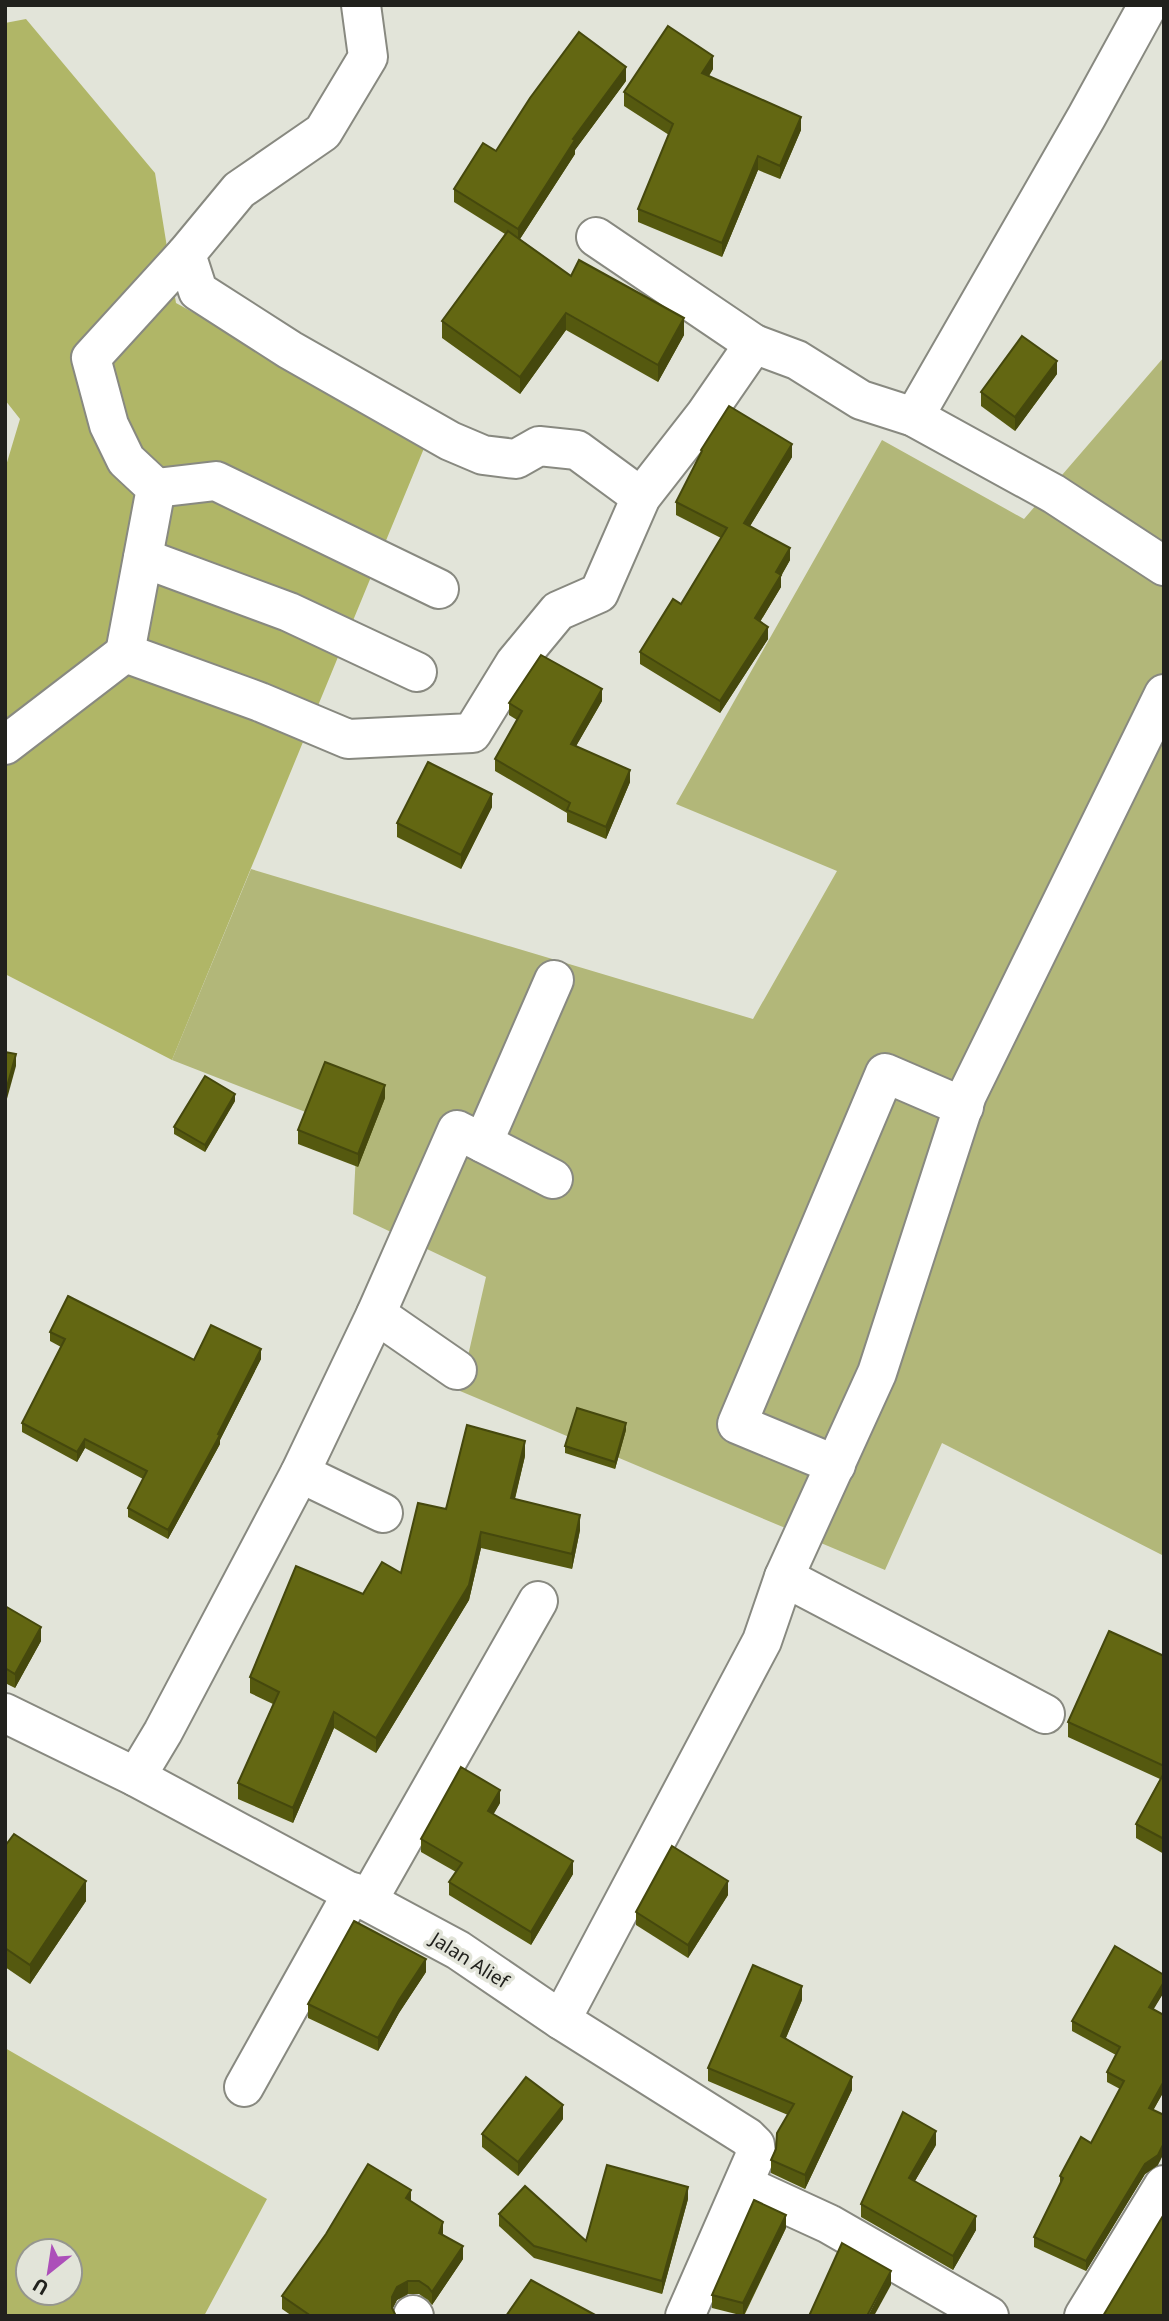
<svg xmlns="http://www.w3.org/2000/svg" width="1169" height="2321" font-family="'Noto Sans',sans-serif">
  <rect width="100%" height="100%" fill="#e2e4d9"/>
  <!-- green -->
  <path fill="#b2b779" d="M1164 357V1556L942 1443 885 1570 460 1391 486 1277 353 1214 357 1132 172 1060 251 869 753 1019 837 871 676 804 882 440 1024 519Z"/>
  <!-- forest -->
  <g fill="#b0b667" fill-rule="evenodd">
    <path d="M26 19 155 173 176 303 427 441 172 1060 5 974V469L20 419 5 400V23Z"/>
    <path d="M5 2048 267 2199 204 2316H5ZM28 2251H70V2293H28Z"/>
  </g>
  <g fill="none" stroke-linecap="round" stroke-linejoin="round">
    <defs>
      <g id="minor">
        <path d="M361 5 368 57 323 132 239 190 186 254 198 291 290 350 450 441 483 455 516 459 539 446 577 450 641 497"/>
        <path d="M596 237 754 344"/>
        <path d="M914 417 1087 116 1148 5"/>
        <path d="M156 488 216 481 439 589"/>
        <path d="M143 558 289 612 417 672"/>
        <path d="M125 653 156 488 126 460 109 425 91 358 186 254"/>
        <path d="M5 745 125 653 260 702 348 739 472 733 515 663 558 611 599 593 641 497 705 415 754 344 797 360 861 400 914 417 1054 494 1164 566"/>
        <path d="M483 1143 553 1179"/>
        <path d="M376 1314 457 1370"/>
        <path d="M836 1465 737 1424 885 1073 964 1107"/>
        <path d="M300 1473 383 1513"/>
        <path d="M784 1577 1045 1714"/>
        <path d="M5 1713 136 1777 458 1950 561 2020 747 2137 755 2145 756 2154 685 2316"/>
        <path d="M136 1777 163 1732 300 1473 376 1314 457 1130 483 1143 554 980"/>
        <path d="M368 1900 538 1601"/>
        <path d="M561 2020 762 1641 784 1577 877 1373 967 1095 1164 694"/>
        <path d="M244 2087 353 1892"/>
        <path d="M744 2185 829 2224 989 2316"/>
        <path d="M413 2315 414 2316"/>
        <path d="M1084 2316 1164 2185"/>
      </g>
    </defs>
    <!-- minor casing -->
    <use href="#minor" stroke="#888980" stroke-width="42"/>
    <!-- minor -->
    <use href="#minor" stroke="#fff" stroke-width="38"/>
  </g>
  <!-- wall -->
  <g fill="#55590f">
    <path d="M713 69 709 76 801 130 780 179 758 170 722 257 638 222V209L669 135 624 106V92Z"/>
    <path d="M626 81 575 150V154L520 239 571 276 684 335 658 382 566 330 520 394 442 338V321L505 234 454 202V189L496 151Z"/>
    <path d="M1057 374 1015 431 981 406V392Z"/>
    <path d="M701 450 792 457 750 526 790 560 781 576V587L760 622 768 639 720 713 640 664V652L681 604 721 538 676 515V502L701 454Z"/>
    <path d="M602 701 576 746 630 782 606 839 567 822V813L495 771V759L517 720 509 715V703Z"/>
    <path d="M492 807 461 869 397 837V823Z"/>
    <path d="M385 1098 358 1167 298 1144V1130Z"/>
    <path d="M235 1101 205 1152 174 1134V1127Z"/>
    <path d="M50 1332 194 1360 261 1359 220 1440V1444L168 1539 128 1517V1508L143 1479 85 1448 77 1462 22 1432V1423L61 1347 50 1341Z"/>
    <path d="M626 1430 615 1469 565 1453V1446Z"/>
    <path d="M525 1456 515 1499 580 1530 572 1569 481 1548 469 1600 376 1753 334 1728 293 1823 238 1799V1783L273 1704 250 1693V1677L363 1594 401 1573 446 1509Z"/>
    <path d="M5 1606 41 1641 15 1688 5 1683Z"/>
    <path d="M1164 1656V1854L1136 1838V1824L1160 1779 1068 1737V1722Z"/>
    <path d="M500 1803 493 1814 573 1874 531 1945 449 1895V1882L456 1872 421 1852V1839Z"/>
    <path d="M5 1846 86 1901 30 1984 5 1967Z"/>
    <path d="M728 1895 688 1958 636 1925V1912Z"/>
    <path d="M426 1972 399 2013 378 2051 308 2018V2004Z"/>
    <path d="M1164 1992 1153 2009 1164 2015V2091L1153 2110 1158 2165 1145 2174 1086 2271 1034 2247V2237L1060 2186V2176L1091 2143 1120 2089 1107 2082V2072L1116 2055 1072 2031V2021Z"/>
    <path d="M802 2000 786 2038 852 2090 805 2189 771 2173V2160L788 2115 708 2081V2068Z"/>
    <path d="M563 2119 518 2176 482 2147V2134Z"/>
    <path d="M936 2145 915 2181 976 2230 953 2270 861 2217V2204Z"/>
    <path d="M688 2199 662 2294 534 2258 499 2226V2214L586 2241Z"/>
    <path d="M411 2201 443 2235 463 2259 432 2305 428 2300 419 2294H408L397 2300 392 2309 396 2316H292L282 2309V2296Z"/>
    <path d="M786 2228 744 2316 712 2308V2295Z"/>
  </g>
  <!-- shaded-wall -->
  <g fill="#45480d">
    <path d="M713 56V69L702 86V73Z"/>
    <path d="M626 67V81L575 150V154L518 242V229L573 139Z"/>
    <path d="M801 117V130L780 179V166Z"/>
    <path d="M758 156V170L722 257V243Z"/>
    <path d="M566 313V330L520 394V377Z"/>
    <path d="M684 318V335L658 382V365Z"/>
    <path d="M1057 361V374L1015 431V417Z"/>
    <path d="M792 444V457L744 536V523Z"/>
    <path d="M790 548V560L781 576V587L755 630V618L776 572Z"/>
    <path d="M768 627V639L720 713V701Z"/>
    <path d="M602 689V701L571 755V744Z"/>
    <path d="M630 770V782L606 839V827Z"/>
    <path d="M492 794V807L461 869V855Z"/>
    <path d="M16 1054V1066L5 1106V1094Z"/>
    <path d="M385 1085V1098L358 1167V1154Z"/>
    <path d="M235 1094V1101L205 1152V1145Z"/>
    <path d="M261 1349V1359L220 1440V1444L168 1539V1530Z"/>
    <path d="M626 1423V1430L615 1469V1462Z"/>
    <path d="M85 1439V1448L77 1462V1452Z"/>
    <path d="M525 1441V1456L511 1514V1498Z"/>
    <path d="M580 1515V1530L572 1569V1554Z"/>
    <path d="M481 1532V1548L469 1600 376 1753V1738Z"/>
    <path d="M41 1627V1641L15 1688V1674Z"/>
    <path d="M334 1712V1728L293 1823V1808Z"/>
    <path d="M500 1790V1803L488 1824V1811Z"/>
    <path d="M573 1861V1874L531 1945V1932Z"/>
    <path d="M86 1881V1901L30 1984V1965Z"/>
    <path d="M728 1881V1895L688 1958V1945Z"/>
    <path d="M426 1959V1972L399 2013 378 2051V2038L399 2000Z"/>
    <path d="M1164 1982V1992L1149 2017V2007Z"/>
    <path d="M802 1986V2000L781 2049V2036Z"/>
    <path d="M852 2077V2090L805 2189V2175Z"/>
    <path d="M1164 2081V2091L1149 2118V2108Z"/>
    <path d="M563 2105V2119L518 2176V2162Z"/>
    <path d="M936 2131V2145L909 2191V2178Z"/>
    <path d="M1164 2143V2153L1158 2165 1145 2174 1086 2271V2261L1145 2164Z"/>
    <path d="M688 2187V2199L662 2294V2281Z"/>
    <path d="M411 2190V2203L406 2198Z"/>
    <path d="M786 2215V2228L743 2316V2303Z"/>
    <path d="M976 2216V2230L953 2270V2256Z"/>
    <path d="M443 2222V2235L439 2233Z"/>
    <path d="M463 2246V2259L432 2305V2292Z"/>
    <path d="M891 2271V2285L874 2316H868Z"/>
    <path d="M408 2281V2294L397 2300 392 2310V2297L397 2287Z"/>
  </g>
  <!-- building -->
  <g fill="#636712" stroke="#45480d" stroke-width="2">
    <path d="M668 26 713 56 702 73 801 117 780 166 758 156 722 243 638 209 673 124 624 92Z"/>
    <path d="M579 32 626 67 573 139 575 140 518 229 454 189 483 143 496 151 530 98Z"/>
    <path d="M508 231 571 276 579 260 684 318 658 365 566 313 520 377 442 321Z"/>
    <path d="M1022 336 1057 361 1015 417 981 392Z"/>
    <path d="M729 406 792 444 744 523 790 548 776 572 781 575 755 618 768 627 720 701 640 652 673 599 681 604 727 528 676 502 702 451 701 450Z"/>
    <path d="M541 655 602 689 571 744 630 770 606 827 567 810 570 803 495 759 522 711 509 703Z"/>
    <path d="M428 762 492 794 461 855 397 823Z"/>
    <path d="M5 1052 16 1054 5 1094Z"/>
    <path d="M325 1062 385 1085 358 1154 298 1130Z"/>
    <path d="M205 1076 235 1094 205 1145 174 1127Z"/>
    <path d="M68 1296 194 1360 211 1325 261 1349 218 1434 220 1435 168 1530 128 1508 147 1471 85 1439 77 1452 22 1423 65 1339 50 1332Z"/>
    <path d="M577 1408 626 1423 615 1462 565 1446Z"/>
    <path d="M467 1425 525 1441 511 1498 580 1515 572 1554 481 1532 469 1585 376 1738 334 1712 293 1808 238 1783 279 1692 250 1677 296 1566 363 1594 382 1562 401 1573 418 1503 446 1509Z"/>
    <path d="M5 1606 41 1627 15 1674 5 1668Z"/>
    <path d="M1109 1631 1164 1656V1766L1068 1722Z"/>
    <path d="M461 1767 500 1790 488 1811 573 1861 531 1932 449 1882 462 1863 421 1839Z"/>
    <path d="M1164 1773V1839L1136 1824Z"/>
    <path d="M14 1834 86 1881 30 1965 5 1948V1846Z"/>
    <path d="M672 1846 728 1881 688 1945 636 1912Z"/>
    <path d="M354 1921 426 1959 399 2000 378 2038 308 2004Z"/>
    <path d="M1115 1946 1164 1975V1982L1149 2007 1164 2015V2081L1149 2108 1164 2115V2143L1158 2155 1145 2164 1086 2261 1034 2237 1063 2178 1060 2176 1081 2137 1091 2143 1124 2081 1107 2072 1120 2047 1072 2021Z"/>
    <path d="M753 1965 802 1986 781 2036 852 2077 805 2175 771 2160 776 2149 777 2133 794 2104 708 2068Z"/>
    <path d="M526 2077 563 2105 518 2162 482 2134Z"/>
    <path d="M903 2112 936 2131 909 2178 976 2216 953 2256 861 2204Z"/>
    <path d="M368 2164 411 2190 406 2198 443 2222 439 2233 463 2246 432 2292 428 2287 419 2281H408L397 2287 392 2297V2308L396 2316H311L282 2296 326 2234Z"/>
    <path d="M607 2165 688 2187 662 2281 534 2246 499 2214 525 2186 586 2241Z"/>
    <path d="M754 2200 786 2215 743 2303 712 2295Z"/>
    <path d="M1164 2214V2316H1103Z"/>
    <path d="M842 2243 891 2271 868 2314 872 2316H809Z"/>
    <path d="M531 2280 597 2316H506Z"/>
  </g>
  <g text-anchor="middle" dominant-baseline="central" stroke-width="7" stroke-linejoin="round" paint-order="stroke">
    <!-- street labels -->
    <g font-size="19" fill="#21211d" stroke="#e2e4d9">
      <text transform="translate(470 1960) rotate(32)">Jalan Alief</text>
    </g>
  </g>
  <!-- border -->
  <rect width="1169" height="2321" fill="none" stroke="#21211d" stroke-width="14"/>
  <!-- north arrow -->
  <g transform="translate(49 2272) rotate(210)"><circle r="33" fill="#e2e4d9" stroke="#95968e" stroke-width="2"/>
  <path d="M0-5L12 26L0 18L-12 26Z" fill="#ac4fb9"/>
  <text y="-10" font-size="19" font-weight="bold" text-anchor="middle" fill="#21211d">U</text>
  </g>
</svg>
